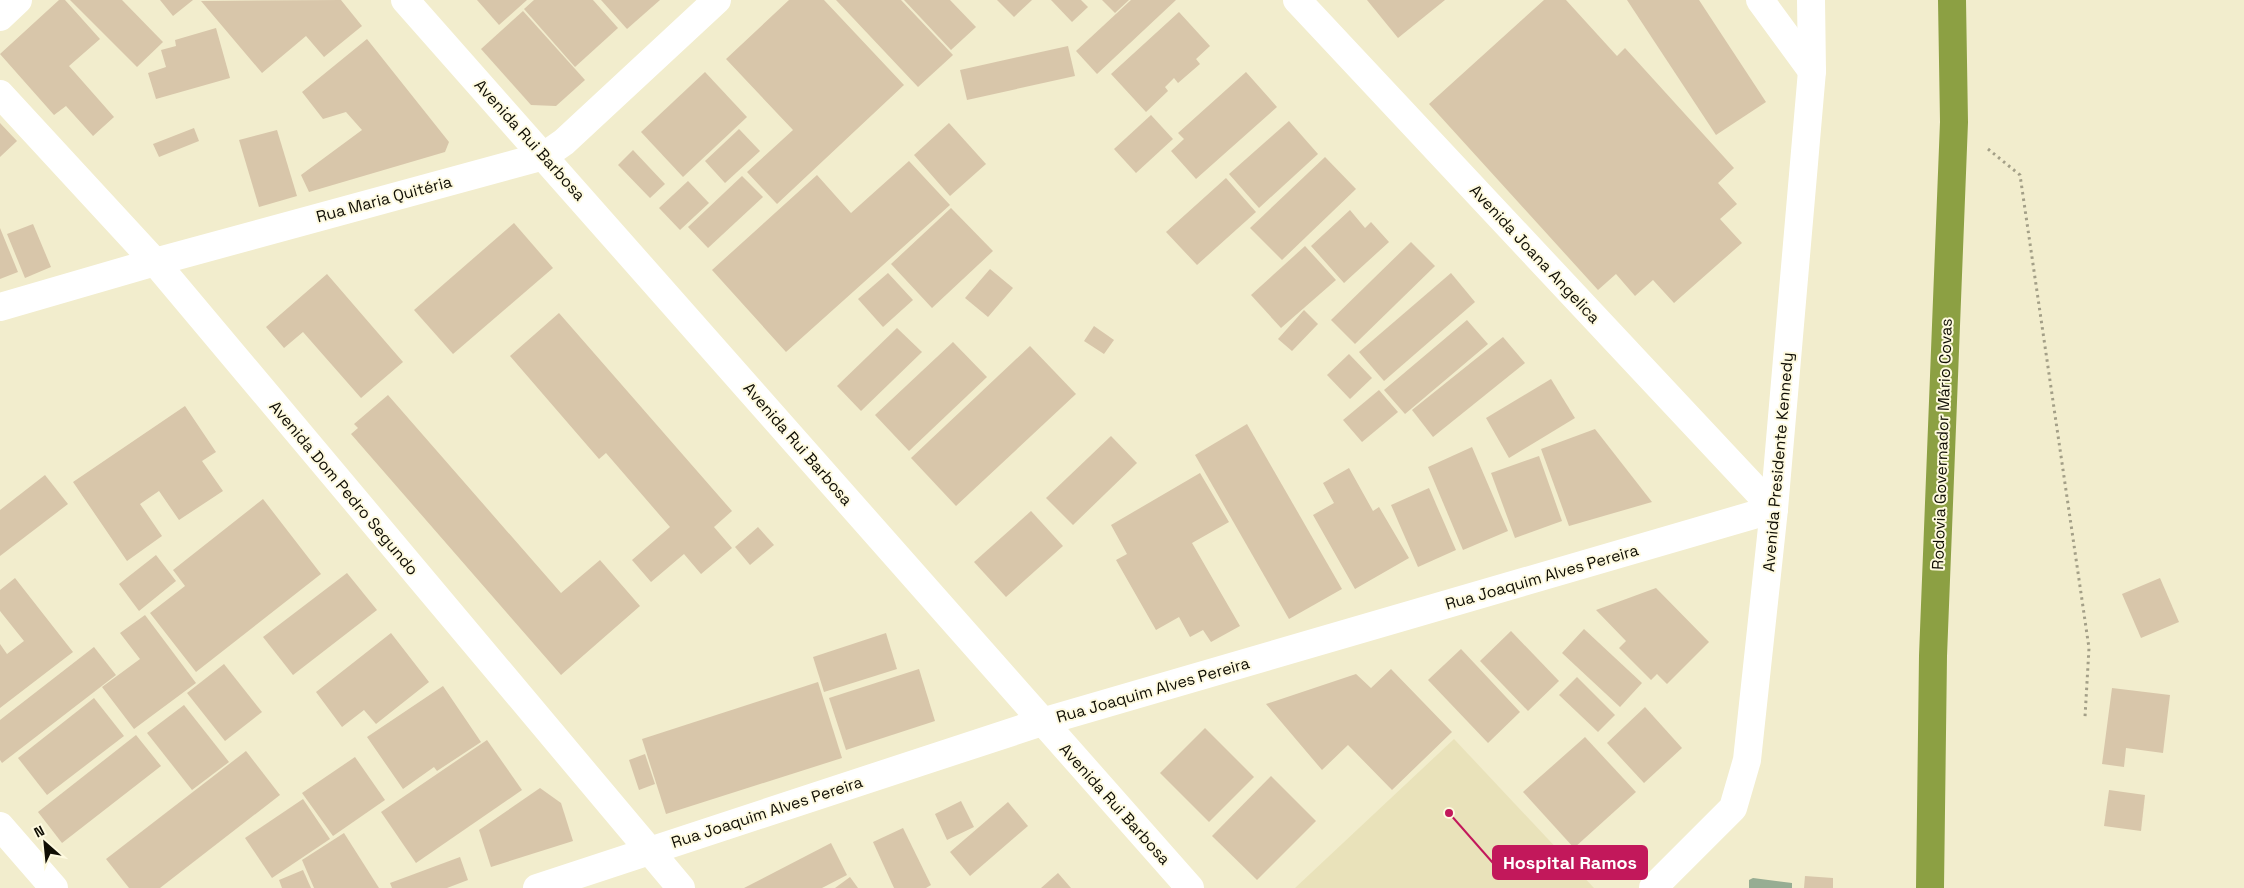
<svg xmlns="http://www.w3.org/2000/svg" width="2244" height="888" font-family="'Space Grotesk',sans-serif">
  <rect width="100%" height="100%" fill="#f2edcd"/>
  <!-- built -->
  <path fill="#e9e2ba" d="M1454 739 1594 888H1295Z"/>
  <!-- water -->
  <path fill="#97ad93" d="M1753 878 1792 883V888H1749V880Z"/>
  <!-- building -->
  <g fill="#d8c6aa">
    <path d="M59 0H65L100 39 69 66 114 117 93 136 66 106 54 115 0 54Z"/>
    <path d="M70 0H122L163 42 137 67Z"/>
    <path d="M160 0H193L173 16Z"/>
    <path d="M341 0 362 26 324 57 306 36 262 73 201 1Z"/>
    <path d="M477 0H527L499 25Z"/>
    <path d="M534 0H593L618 28 575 67 524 9Z"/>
    <path d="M601 0H660L627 29Z"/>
    <path d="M789 0H824L904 85 777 204 747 172 793 130 726 59Z"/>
    <path d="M836 0H901L953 55 918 87Z"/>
    <path d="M904 0H950L976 27 951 50Z"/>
    <path d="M997 0H1032L1014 17Z"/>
    <path d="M1051 0H1081L1088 7 1072 22Z"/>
    <path d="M1102 0H1129L1115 13Z"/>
    <path d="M1131 0H1176L1097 74 1076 51Z"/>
    <path d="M1367 0H1445L1398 38Z"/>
    <path d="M1544 0H1566L1617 56 1625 48 1734 168 1718 183 1737 204 1720 219 1742 243 1674 303 1653 280 1635 296 1616 274 1598 290 1429 104Z"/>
    <path d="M1627 0H1699L1766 102 1716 135Z"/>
    <path d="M523 11 585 80 556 106 531 105 481 49Z"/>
    <path d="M1179 12 1210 46 1196 59 1200 64 1178 83 1174 78 1165 87 1168 91 1146 112 1111 74Z"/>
    <path d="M216 28 230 78 156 99 148 73 166 67 161 50 176 46 175 40Z"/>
    <path d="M367 39 449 142 445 152 309 192 301 175 362 130 346 112 323 119 302 92Z"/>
    <path d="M1068 46 1075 76 967 100 960 70Z"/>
    <path d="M705 72 747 117 683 177 641 132Z"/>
    <path d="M1246 72 1277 107 1196 179 1171 151 1184 139 1178 133Z"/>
    <path d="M1151 115 1173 139 1136 173 1114 149Z"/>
    <path d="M1289 121 1318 154 1259 208 1229 174Z"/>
    <path d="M0 123 17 141 0 157Z"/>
    <path d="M949 123 986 164 950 196 914 155Z"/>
    <path d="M194 128 199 141 159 157 153 144Z"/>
    <path d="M739 129 760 151 725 183 705 161Z"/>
    <path d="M277 130 297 196 259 207 239 140Z"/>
    <path d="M633 150 665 184 650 198 618 165Z"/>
    <path d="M1325 157 1356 189 1282 260 1250 228Z"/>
    <path d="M909 161 950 205 786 352 712 270 817 175 851 213Z"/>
    <path d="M742 176 763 197 708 248 688 227Z"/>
    <path d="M1226 178 1256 212 1197 265 1166 232Z"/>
    <path d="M688 181 709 203 680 230 659 208Z"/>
    <path d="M951 208 993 251 932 308 891 264Z"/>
    <path d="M1350 210 1365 228 1371 222 1389 242 1344 283 1311 246Z"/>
    <path d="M514 223 553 268 453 354 414 310Z"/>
    <path d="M33 224 51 267 25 278 7 234Z"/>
    <path d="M0 228 18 272 0 279Z"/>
    <path d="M1411 242 1435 266 1355 344 1331 320Z"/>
    <path d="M1305 246 1336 280 1281 328 1251 295Z"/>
    <path d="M990 269 1013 288 988 317 965 298Z"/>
    <path d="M888 273 913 300 883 327 858 299Z"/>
    <path d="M1451 273 1475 302 1384 381 1359 352Z"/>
    <path d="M327 274 403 362 361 398 303 332 284 348 266 327Z"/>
    <path d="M1304 310 1318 324 1292 351 1278 339Z"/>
    <path d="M559 313 732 511 714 527 732 548 701 574 684 554 651 582 632 560 670 527 606 453 599 459 510 356Z"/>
    <path d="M1467 320 1488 344 1405 414 1384 390Z"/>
    <path d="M1094 326 1114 340 1104 354 1084 341Z"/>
    <path d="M897 328 922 352 861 411 837 386Z"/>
    <path d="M1503 337 1525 363 1433 437 1412 410Z"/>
    <path d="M953 342 987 377 909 451 875 415Z"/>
    <path d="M1030 346 1076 394 956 506 911 458Z"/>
    <path d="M1349 354 1372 378 1350 399 1327 375Z"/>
    <path d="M1551 379 1575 418 1509 458 1486 418Z"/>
    <path d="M1379 390 1398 412 1362 442 1343 420Z"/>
    <path d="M388 395 561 593 600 560 640 606 561 675 351 434 358 428 354 424Z"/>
    <path d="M185 406 216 452 202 461 223 491 179 520 159 491 140 504 162 536 127 561 73 482Z"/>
    <path d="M1247 424 1342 589 1289 619 1195 455Z"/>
    <path d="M1595 429 1652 502 1569 526 1541 449Z"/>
    <path d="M1111 436 1137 463 1073 525 1046 498Z"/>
    <path d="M1472 447 1508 531 1463 550 1428 467Z"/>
    <path d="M1539 456 1562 521 1515 538 1491 473Z"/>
    <path d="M1349 468 1373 511 1379 507 1409 558 1355 589 1313 515 1334 503 1323 483Z"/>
    <path d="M1200 473 1229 522 1192 543 1240 626 1211 642 1203 630 1190 637 1179 617 1156 630 1116 560 1127 554 1111 525Z"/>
    <path d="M45 475 68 504 0 556V510Z"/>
    <path d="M1429 488 1456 550 1418 567 1391 505Z"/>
    <path d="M263 499 321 574 196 672 150 613 185 586 173 570Z"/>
    <path d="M1031 511 1063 546 1006 597 974 562Z"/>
    <path d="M758 527 774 545 750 565 735 547Z"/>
    <path d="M156 555 176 581 139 611 119 584Z"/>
    <path d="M347 573 377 610 293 675 263 637Z"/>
    <path d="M15 578 73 652 0 708V644L7 654 24 641 0 611V590Z"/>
    <path d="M2160 578 2179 622 2141 638 2122 594Z"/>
    <path d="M1656 588 1709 642 1667 684 1657 674 1651 680 1619 648 1626 641 1596 610Z"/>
    <path d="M145 615 196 683 134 729 102 687 140 659 120 633Z"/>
    <path d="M1584 629 1642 683 1620 707 1562 653Z"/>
    <path d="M1511 631 1559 681 1528 711 1480 661Z"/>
    <path d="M391 633 429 682 376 724 364 710 342 727 316 692Z"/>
    <path d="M886 633 897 669 824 692 813 657Z"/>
    <path d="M94 647 116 675 2 763 0 760V720Z"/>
    <path d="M1461 649 1520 712 1488 743 1428 680Z"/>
    <path d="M224 664 262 712 225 741 187 693Z"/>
    <path d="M919 669 935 721 846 750 829 698Z"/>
    <path d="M1391 669 1452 732 1392 790 1348 745 1322 770 1266 704 1356 674 1371 688Z"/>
    <path d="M1577 677 1615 715 1598 732 1559 695Z"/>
    <path d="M818 682 842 758 666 814 642 739Z"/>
    <path d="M443 686 481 742 437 771 434 767 403 789 367 737Z"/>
    <path d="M2112 688 2170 695 2163 753 2126 748 2124 767 2102 764Z"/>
    <path d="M94 698 124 736 47 795 18 758Z"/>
    <path d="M184 705 229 762 192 790 147 733Z"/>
    <path d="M1645 707 1682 748 1644 783 1607 743Z"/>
    <path d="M1205 728 1254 777 1209 822 1160 773Z"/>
    <path d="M136 735 161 766 62 843 38 812Z"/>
    <path d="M1585 737 1636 792 1574 848 1523 792Z"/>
    <path d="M487 740 522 790 416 863 381 812Z"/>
    <path d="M246 751 280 795 160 888H129L106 859Z"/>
    <path d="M645 754 655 784 639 790 629 760Z"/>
    <path d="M355 757 385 800 333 836 302 793Z"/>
    <path d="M1271 776 1316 821 1257 880 1212 836Z"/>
    <path d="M540 788 561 803 573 841 491 867 479 830Z"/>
    <path d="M2109 790 2145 795 2141 831 2104 826Z"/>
    <path d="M303 799 330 839 272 878 245 838Z"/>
    <path d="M961 801 974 827 947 840 935 814Z"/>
    <path d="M1008 802 1028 826 970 876 950 852Z"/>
    <path d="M903 828 931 885 926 888H894L873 842Z"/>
    <path d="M344 833 379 888H314L302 860Z"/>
    <path d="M831 843 847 875 822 888H744Z"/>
    <path d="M460 857 468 880 447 888H392L390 883Z"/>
    <path d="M303 870 311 888H282L279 880Z"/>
    <path d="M1058 873 1071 888H1041Z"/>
    <path d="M1805 876 1833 878V888H1804Z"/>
    <path d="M850 877 858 888H835Z"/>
  </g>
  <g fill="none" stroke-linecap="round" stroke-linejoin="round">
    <!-- path -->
    <path stroke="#a39f87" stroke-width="3" stroke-dasharray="2.5 4" stroke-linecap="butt" d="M1988 149 2020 175 2089 648 2085 717"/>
    <!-- minor -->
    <g stroke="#fff" stroke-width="28">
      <path d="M405 0 1190 888"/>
      <path d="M1297 0 1774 509"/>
      <path d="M1760 0 1812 71"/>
      <path d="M0 17 18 0"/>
      <path d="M0 94 155 262 681 888"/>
      <path d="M0 307 155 262 544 156 564 142 717 0"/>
      <path d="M0 826 54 888"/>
      <path d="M537 888 1042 722 1774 509"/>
      <path d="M1653 888 1733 808 1747 760 1774 509 1812 71 1811 0"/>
    </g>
    <!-- highway -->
    <path stroke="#8ca043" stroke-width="28" d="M1930 888 1933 656 1954 122 1952 0"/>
  </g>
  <g text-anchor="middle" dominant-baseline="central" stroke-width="4" stroke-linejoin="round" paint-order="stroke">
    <!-- street labels -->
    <g font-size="16" fill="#100e04" stroke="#fefae0">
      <text transform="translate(530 140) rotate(48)">Avenida Rui Barbosa</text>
      <text transform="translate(384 199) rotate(-15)">Rua Maria Quitéria</text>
      <text transform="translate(1535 254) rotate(47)">Avenida Joana Angelica</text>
      <text transform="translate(798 444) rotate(49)">Avenida Rui Barbosa</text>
      <text transform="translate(1942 444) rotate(-88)">Rodovia Governador Mário Covas</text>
      <text transform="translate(1778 462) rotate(-85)">Avenida Presidente Kennedy</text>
      <text transform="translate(344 488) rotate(50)">Avenida Dom Pedro Segundo</text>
      <text transform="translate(1542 577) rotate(-16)">Rua Joaquim Alves Pereira</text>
      <text transform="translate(1153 690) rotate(-16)">Rua Joaquim Alves Pereira</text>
      <text transform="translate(1115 804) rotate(48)">Avenida Rui Barbosa</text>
      <text transform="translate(767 812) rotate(-18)">Rua Joaquim Alves Pereira</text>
    </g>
  </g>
  <!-- callouts -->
  <path fill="none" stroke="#c2185b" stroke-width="2" d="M1449 813L1493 863"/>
  <circle fill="#c2185b" stroke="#fefae0" stroke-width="2" cx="1449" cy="813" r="5"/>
  <rect fill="#c2185b" stroke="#c2185b" stroke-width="2" x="1493" y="846" width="154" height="33" rx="5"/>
  <g font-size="18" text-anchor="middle" font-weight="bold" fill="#fff">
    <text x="1570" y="869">Hospital Ramos</text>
  </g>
  <!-- north arrow -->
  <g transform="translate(45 843) rotate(333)" stroke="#fefae0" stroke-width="4" paint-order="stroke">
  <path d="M0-4L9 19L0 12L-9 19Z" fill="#100e04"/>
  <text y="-8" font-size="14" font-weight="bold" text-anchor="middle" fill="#100e04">N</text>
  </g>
</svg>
